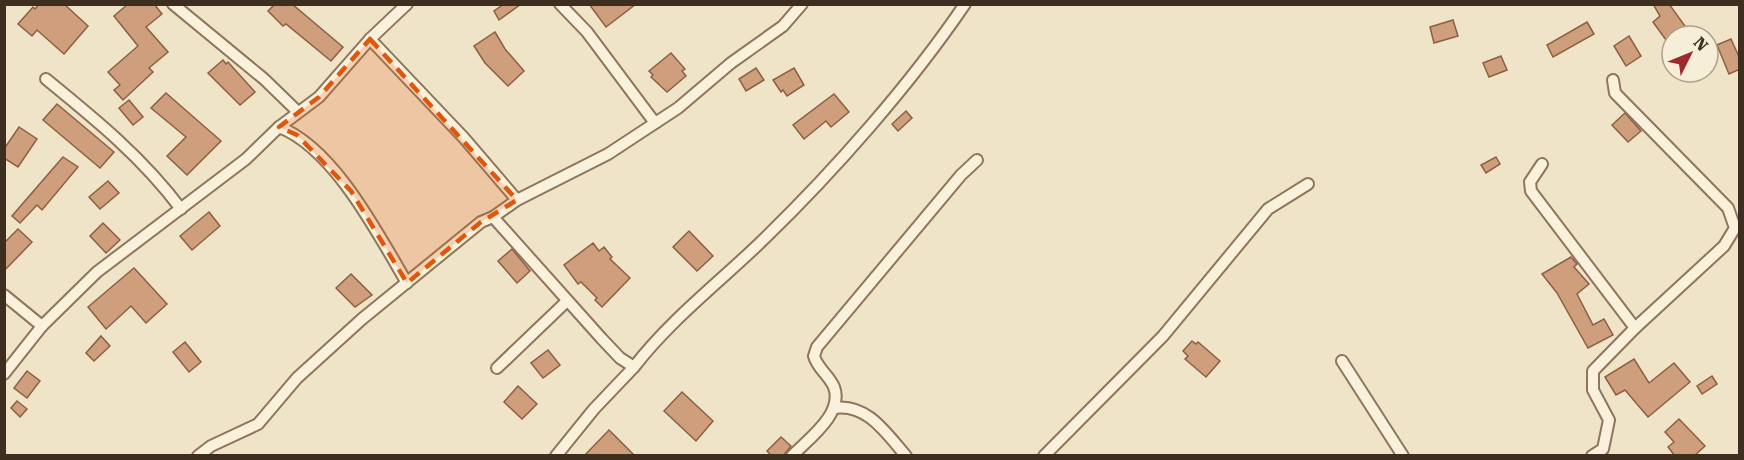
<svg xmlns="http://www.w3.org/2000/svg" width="1744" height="460" font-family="'Roboto Serif',serif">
  <rect width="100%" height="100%" fill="#f0e4c8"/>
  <!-- building -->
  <g fill="#cf9f7d" stroke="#8d5f41" stroke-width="1.5">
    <path d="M39 4H64L88 26 64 54 37 30 32 36 18 24 33 7 35 9Z"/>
    <path d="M128 4H154L162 14 146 27 168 52 149 68 153 72 123 100 114 90 120 85 108 72 138 46 114 16Z"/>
    <path d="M275 4H292L343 47 331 61 286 24 283 26 268 11Z"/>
    <path d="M504 4H521L499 20 494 11Z"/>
    <path d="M589 4H636L606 27Z"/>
    <path d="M1653 4H1669L1685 26 1666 40 1653 22 1660 16Z"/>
    <path d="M1453 20 1458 36 1434 43 1430 27Z"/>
    <path d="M1587 22 1594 34 1553 57 1547 45Z"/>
    <path d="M495 32 505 49 524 71 508 86 485 63 474 46Z"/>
    <path d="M1629 36 1641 56 1626 66 1614 46Z"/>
    <path d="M1731 39 1740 59V69L1729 74 1717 45Z"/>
    <path d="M671 53 685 69 682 71 686 76 667 92 651 77 653 75 649 71Z"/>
    <path d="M1501 56 1507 70 1489 77 1483 63Z"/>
    <path d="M223 60 226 64 228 62 255 92 240 105 208 73Z"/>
    <path d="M756 68 764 80 746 91 739 79Z"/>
    <path d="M794 68 804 85 787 96 783 90 781 92 773 80Z"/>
    <path d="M166 93 221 141 187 175 167 156 186 137 151 108Z"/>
    <path d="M834 94 849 112 831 127 826 121 804 139 793 125Z"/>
    <path d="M129 100 143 117 133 125 119 108Z"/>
    <path d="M57 104 114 152 100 168 43 120Z"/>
    <path d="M906 111 912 118 898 131 892 124Z"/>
    <path d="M1625 113 1641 131 1628 142 1612 125Z"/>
    <path d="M19 127 37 139 18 167 4 158V149Z"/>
    <path d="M63 157 78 167 42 210 37 205 20 223 12 216Z"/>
    <path d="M1496 157 1500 164 1486 173 1481 165Z"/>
    <path d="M108 181 119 193 100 209 89 197Z"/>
    <path d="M209 212 220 226 192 250 180 236Z"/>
    <path d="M103 223 120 240 106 253 90 236Z"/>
    <path d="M18 229 32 242 4 271V243Z"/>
    <path d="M689 231 713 256 697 271 673 247Z"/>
    <path d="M593 243 599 251 604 247 612 257 610 259 630 278 602 307 595 300 597 298 581 282 578 284 564 265Z"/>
    <path d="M512 249 530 271 517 283 498 261Z"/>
    <path d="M1571 257 1577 264 1574 267 1589 284 1577 294 1593 325 1604 319 1613 335 1588 348 1557 293 1542 274Z"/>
    <path d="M134 268 167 304 146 323 131 306 106 329 88 307Z"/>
    <path d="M351 274 372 295 355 307 336 288Z"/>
    <path d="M101 336 110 346 94 361 86 353Z"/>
    <path d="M1192 341 1196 344 1198 342 1220 361 1206 377 1185 359 1188 356 1183 351Z"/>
    <path d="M185 342 201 362 189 372 173 352Z"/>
    <path d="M548 350 560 365 543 378 531 363Z"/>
    <path d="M1634 359 1649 383 1674 363 1690 382 1648 417 1625 390 1616 395 1605 377Z"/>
    <path d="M27 371 40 381 27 398 14 388Z"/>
    <path d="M1712 376 1717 384 1702 394 1697 386Z"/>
    <path d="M518 386 537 404 522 419 504 402Z"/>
    <path d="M682 392 713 421 696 441 664 411Z"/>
    <path d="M17 401 27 409 20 417 11 408Z"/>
    <path d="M1679 419 1705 446 1694 456H1675L1668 447 1674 442 1665 432Z"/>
    <path d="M609 430 635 456H584Z"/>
    <path d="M781 437 791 446 783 456H772L767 451Z"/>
  </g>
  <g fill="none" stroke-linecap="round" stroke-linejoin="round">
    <defs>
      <g id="minor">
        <path d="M173 4 264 79 298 112"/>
        <path d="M560 4 587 32 655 123"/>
        <path d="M370 39 464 138 517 200"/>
        <path d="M46 79C95 119 142 157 181 209"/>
        <path d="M279 127C334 148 378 234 407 283"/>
        <path d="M1542 164 1530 182 1531 191 1635 328"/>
        <path d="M493 217 517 200 608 154 678 108 731 63 783 26 802 4"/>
        <path d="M4 295 42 326"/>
        <path d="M1342 361 1403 456"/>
        <path d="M497 368 567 301"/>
        <path d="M4 374 42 326 97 272 246 159 279 127 319 97 370 39 407 4"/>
        <path d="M834 408C867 403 886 433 906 456"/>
        <path d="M198 456 211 446 258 424 297 378 362 319 481 222 493 217 602 339 620 358 634 367C671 319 721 281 764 239 834 171 910 85 965 4"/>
        <path d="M556 456 594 409 634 367"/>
        <path d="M792 456C808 439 844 414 834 387 829 375 817 368 814 356L817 347 961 175 977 160"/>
        <path d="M1044 456 1163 336 1268 209 1308 184"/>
        <path d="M1592 456 1603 449 1609 420 1593 390V371L1635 328 1724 246 1735 228 1728 208 1615 93 1613 80"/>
      </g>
    </defs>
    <!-- minor casing -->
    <use href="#minor" stroke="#8d765c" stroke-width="14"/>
    <!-- minor -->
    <use href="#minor" stroke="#faf1dc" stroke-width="10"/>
  </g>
  <!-- marked area -->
  <path fill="#df570d" fill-opacity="0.2" stroke="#df570d" stroke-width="4.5" stroke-dasharray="12 8" stroke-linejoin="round" d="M370 39 517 200 481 222 407 283 351 191 297 135 279 127 319 97Z"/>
  <!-- border -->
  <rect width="1744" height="460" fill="none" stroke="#3d2e20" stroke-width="12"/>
  <!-- north arrow -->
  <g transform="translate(1690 54) rotate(47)"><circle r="28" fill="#f7eed8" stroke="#ada18e" stroke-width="1.5"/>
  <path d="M0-4.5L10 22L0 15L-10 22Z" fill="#9e2a2b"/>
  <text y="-9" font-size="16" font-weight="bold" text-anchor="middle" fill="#3d2e20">N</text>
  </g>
</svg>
